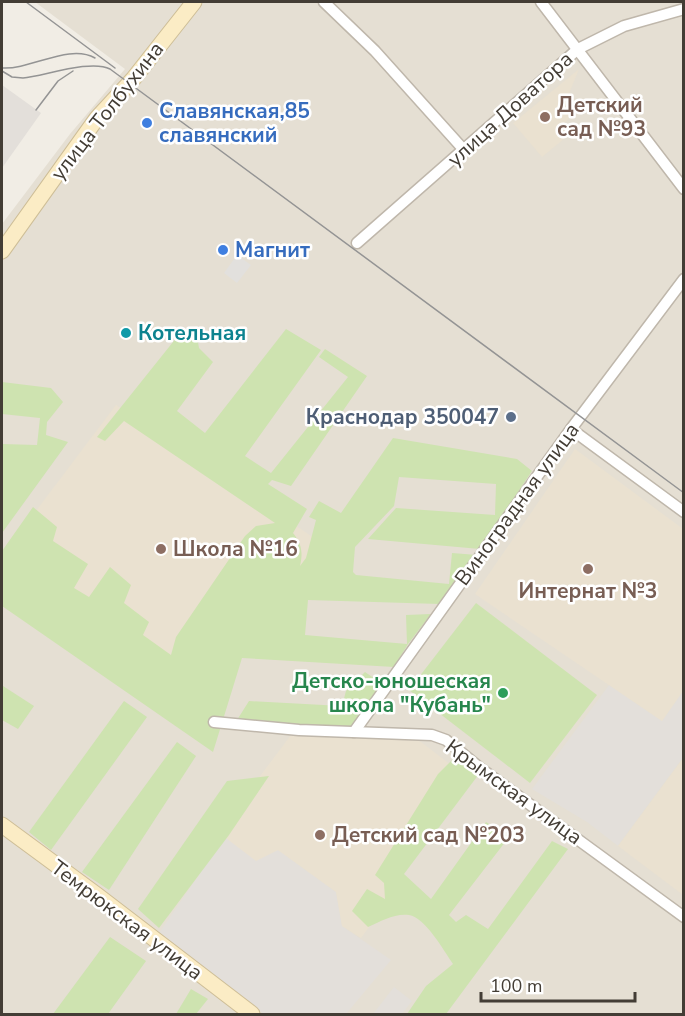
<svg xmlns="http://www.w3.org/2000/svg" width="685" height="1016" font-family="'Nunito Sans',sans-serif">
  <rect width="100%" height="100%" fill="#f1ede5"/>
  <!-- residential -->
  <path fill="#e5dfd3" d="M35 2H683V1014H2V224L70 134 125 69Z"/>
  <!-- industrial -->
  <g fill="#e3dfda">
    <path d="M2 85 41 113 2 168Z"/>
    <path d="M609 685 662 721 683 691V758L618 846 587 822 532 789Z"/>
    <path d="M225 837 278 850 336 892 342 926 391 960 346 1014H264L157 936Z"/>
    <path d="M394 987 412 1001 402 1014H373Z"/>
  </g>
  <!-- education -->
  <g fill="#eae1d0">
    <path d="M579 69 568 96 575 111 563 125 570 134 542 157 513 123Z"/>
    <path d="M116 405 320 542 213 702 2 556Z"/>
    <path d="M575 449 683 529V691L662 721 475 594Z"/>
    <path d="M294 731 417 739 463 774 387 875 400 885 361 938 342 926 336 892 278 850 256 861 218 832Z"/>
    <path d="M683 758V895L618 846Z"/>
  </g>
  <!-- green -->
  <g fill="#cee3b0">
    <path d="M286 329 321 350 245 456 271 473 348 377 319 357 325 349 367 376 291 486 272 480 268 484 307 509 293 533C302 544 303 553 300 566L306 558 316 520 309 517 319 501 341 513 393 438 517 459 532 471 480 549 368 539 396 508 495 515 496 484 399 477 394 506 355 547 353 572 356 575 449 584 452 553 477 555 440 604 308 600 305 635 407 644 406 615 431 614 408 644 394 667 242 658 213 752 2 606V551L33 507 57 527 53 541 88 564 74 588 89 597 110 567 131 585 124 603 149 622 143 635 171 655 176 637 245 536 256 526 275 523 124 421 105 441 97 437 181 332 197 337 199 348 213 362 177 411 205 433Z"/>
    <path d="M2 382 51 388 63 402 47 422 46 435 68 442 2 533V444L37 445 40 418 2 414Z"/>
    <path d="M476 603 597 695 530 783 409 690Z"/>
    <path d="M365 672 381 683 350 731 237 720 249 701 342 706 346 691Z"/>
    <path d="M3 686 34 706 18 729 2 720Z"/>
    <path d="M124 701 147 717 51 850 29 832Z"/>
    <path d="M177 742 196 756 109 890 82 872Z"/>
    <path d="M455 757 479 774 404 874 431 899 486 822 509 837 449 915 456 922 466 915 488 929 552 841 568 849 446 1014H407L426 986 453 964C444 951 425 917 409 915 395 913 381 921 368 927L352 911 367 889 385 899 384 883 375 875 438 774Z"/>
    <path d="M269 776 229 835 159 928 138 909 227 781Z"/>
    <path d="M110 937 146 961 108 1014H53Z"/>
    <path d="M191 989 208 999 196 1014H176Z"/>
  </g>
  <!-- parking -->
  <path fill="#e2e0dd" d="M237 255 251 265 237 283 224 273Z"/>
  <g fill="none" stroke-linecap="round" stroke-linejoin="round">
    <defs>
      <g id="street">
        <path d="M324 2 375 51 464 150"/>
        <path d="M541 2 684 189"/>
        <path d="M357 243 578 49 624 26 684 9"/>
        <path d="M571 429 684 512"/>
        <path d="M214 722 299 730 432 735 446 740 480 768 684 917"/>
        <path d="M354 732 571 429 684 279"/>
      </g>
      <g id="secondary">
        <path d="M2 251 97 118 134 78 194 2"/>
        <path d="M2 825 97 895 252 1014"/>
      </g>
    </defs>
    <!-- street casing -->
    <use href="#street" stroke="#bfb7ab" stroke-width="13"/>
    <!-- secondary casing -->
    <use href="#secondary" stroke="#cebe97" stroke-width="17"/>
    <!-- street -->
    <use href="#street" stroke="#fff" stroke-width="10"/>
    <!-- secondary -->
    <use href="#secondary" stroke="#fbecc5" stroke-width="15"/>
    <!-- tram -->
    <g stroke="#949494" stroke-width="1.5">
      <path d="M26 2 115 68"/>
      <path d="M2 68C31 70 69 43 95 58"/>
      <path d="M2 71 12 77 23 78C44 76 91 59 110 69L684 493"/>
      <path d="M36 110 58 81 73 71"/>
    </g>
  </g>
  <!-- markers -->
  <g fill="#8d6e63" stroke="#fff" stroke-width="2">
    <circle cx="545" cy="117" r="6"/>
    <circle cx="161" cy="549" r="6"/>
    <circle cx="588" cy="569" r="6"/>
    <circle cx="320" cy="835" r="6"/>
  </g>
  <g fill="#3f7fe0" stroke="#fff" stroke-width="2">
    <circle cx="147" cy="123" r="6"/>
    <circle cx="223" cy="250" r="6"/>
  </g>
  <circle fill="#0f9aa8" stroke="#fff" stroke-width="2" cx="126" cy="333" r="6"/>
  <circle fill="#5c6f8a" stroke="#fff" stroke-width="2" cx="511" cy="417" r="6"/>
  <circle fill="#2e9e5b" stroke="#fff" stroke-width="2" cx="503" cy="693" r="6"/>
  <g text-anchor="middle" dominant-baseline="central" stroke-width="5" stroke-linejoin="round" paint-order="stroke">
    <!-- education labels -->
    <g font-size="21" font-weight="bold" fill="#785e54" stroke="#fff" text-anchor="start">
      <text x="557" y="105">Детский<tspan x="557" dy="24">сад №93</tspan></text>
      <text x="173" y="549">Школа №16</text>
      <text x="588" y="591" text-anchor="middle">Интернат №3</text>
      <text x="332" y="835">Детский сад №203</text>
    </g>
    <!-- street labels -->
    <g font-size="21" fill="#433d35" stroke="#fff">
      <text transform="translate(510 109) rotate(-42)">улица Доватора</text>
      <text transform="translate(107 111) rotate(-52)">улица Толбухина</text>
      <text transform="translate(517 504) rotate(-54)">Виноградная улица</text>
      <text transform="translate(514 792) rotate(36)">Крымская улица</text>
      <text transform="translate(127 920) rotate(37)">Темрюкская улица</text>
    </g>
    <!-- shop labels -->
    <g font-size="21" font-weight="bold" fill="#366cbe" stroke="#fff" text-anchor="start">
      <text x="159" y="111">Славянская,85<tspan x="159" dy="24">славянский</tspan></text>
      <text x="235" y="250">Магнит</text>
    </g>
    <!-- culture labels -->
    <g font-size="21" font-weight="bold" fill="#0d838f" stroke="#fff" text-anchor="start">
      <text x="138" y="333">Котельная</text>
    </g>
    <!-- service labels -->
    <g font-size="21" font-weight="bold" fill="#4e5e75" stroke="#fff" text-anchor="end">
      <text x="499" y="417">Краснодар 350047</text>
    </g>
    <!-- leisure labels -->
    <g font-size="21" font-weight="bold" fill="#27864d" stroke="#fff" text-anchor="end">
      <text x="491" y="681">Детско-юношеская<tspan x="491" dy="24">школа "Кубань"</tspan></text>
    </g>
  </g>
  <!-- border -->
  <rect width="685" height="1016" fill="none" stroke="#433d35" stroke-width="6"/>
  <!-- scale -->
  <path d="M481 992v9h154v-9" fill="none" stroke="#433d35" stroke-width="3"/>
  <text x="490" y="992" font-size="18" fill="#433d35" stroke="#ffffff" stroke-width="4.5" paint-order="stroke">100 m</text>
</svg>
